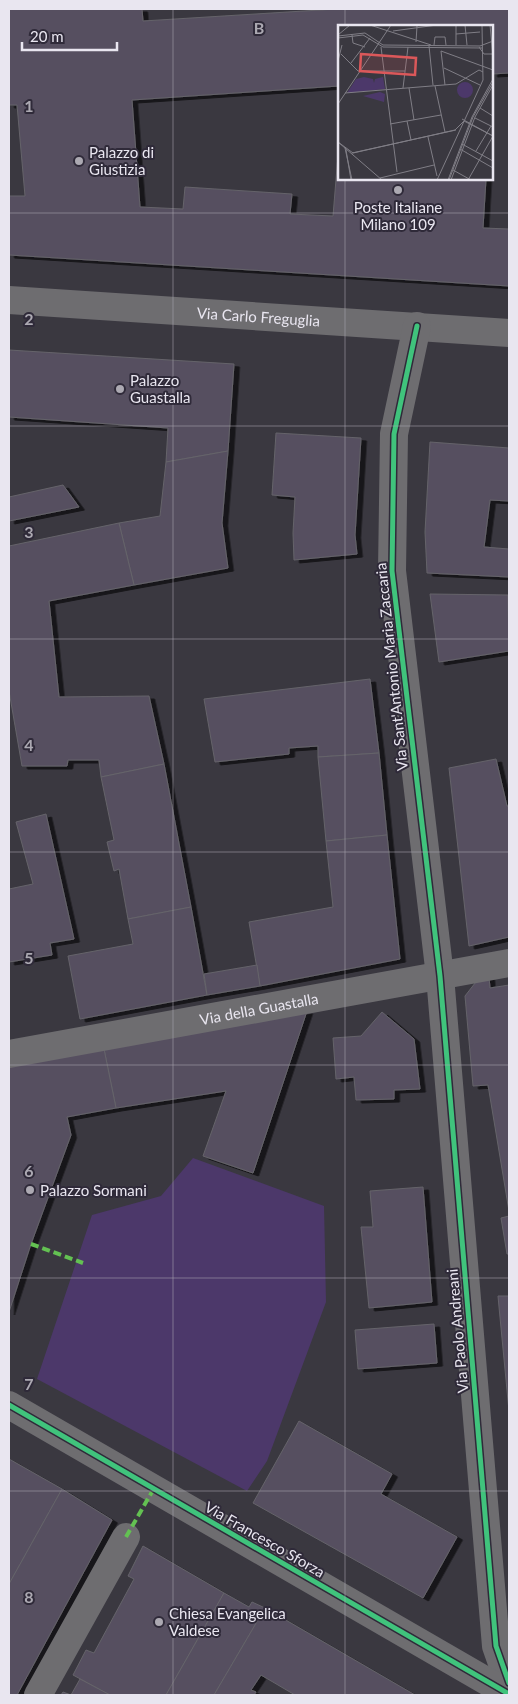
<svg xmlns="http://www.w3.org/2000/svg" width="518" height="1704" font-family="Lato,sans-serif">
  <defs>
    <filter id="shadow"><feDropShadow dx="5.5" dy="3" stdDeviation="0" flood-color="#0009"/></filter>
  </defs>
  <rect width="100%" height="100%" fill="#3a3840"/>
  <!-- green -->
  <path fill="#4c386a" d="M193 1158 324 1206 326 1302 267 1461 247 1491 37 1379 92 1215 161 1196Z"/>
  <!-- building -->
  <g fill="#565060" stroke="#65636a" filter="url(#shadow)">
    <path d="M9 9H142L143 21 336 9H509V73L492 74V26H339V86L132 100 140 207 183 209 185 187 292 194 290 214 333 216 339 143V179H486L483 228 509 229V286L9 255V196H25L17 105H9Z"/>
    <path d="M9 350 234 364 228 451 166 462 168 428 9 417Z"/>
    <path d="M276 433 361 438 355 535 357 554 294 560 293 533 295 497 272 495Z"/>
    <path d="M430 442 509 448V501L490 500 484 547 509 549V577L427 573 425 532Z"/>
    <path d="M228 451 222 523 228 568 134 585 119 523 160 516 166 462Z"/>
    <path d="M63 485 79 507 9 521V497Z"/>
    <path d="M119 523 134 585 49 601 59 697 149 696 164 764 101 777 99 760H68L67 766H22L9 691V546Z"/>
    <path d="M430 594 508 595 509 651 439 662Z"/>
    <path d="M370 679 379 753 318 757V746L289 748V754L215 762 204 699Z"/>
    <path d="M379 753 387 835 326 841 318 757Z"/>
    <path d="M496 759 507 806H509V937L469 946 449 768Z"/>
    <path d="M164 764 191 907 128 919 119 869 114 871 107 842 114 840 101 777Z"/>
    <path d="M46 814 74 939 50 943 52 955 9 962V889L33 884 16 822Z"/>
    <path d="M387 835 400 959 260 986 249 922 333 907 326 841Z"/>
    <path d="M191 907 207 995 80 1019 68 956 133 944 128 919Z"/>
    <path d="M257 965 260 986 207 995 204 974Z"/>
    <path d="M489 977 490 988 509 985V1211L488 1085 473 1086 465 996 479 978Z"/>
    <path d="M307 1011 253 1173 203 1156 226 1091 116 1108 104 1049Z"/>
    <path d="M382 1012 414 1039 420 1089 394 1090V1099L356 1100 354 1077 336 1079 333 1038 361 1036Z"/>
    <path d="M104 1049 116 1108 67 1117 71 1135 31 1244 9 1312V1067Z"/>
    <path d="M423 1187 432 1302 369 1308 361 1227H373L370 1191Z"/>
    <path d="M509 1216V1254H507L501 1218Z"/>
    <path d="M498 1296H509V1411L499 1307Z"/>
    <path d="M434 1324 437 1363 358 1369 355 1330Z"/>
    <path d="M299 1421 392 1474 381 1494 457 1537 423 1598 253 1503Z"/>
    <path d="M9 1459 62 1489 9 1584Z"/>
    <path d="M62 1489 112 1520 17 1695H9V1584Z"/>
    <path d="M143 1546 224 1593 166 1695H110L73 1675 86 1650 94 1653 134 1579 128 1576Z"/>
    <path d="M224 1593 249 1607 252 1602 265 1608 214 1695H166Z"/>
    <path d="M265 1608 415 1695H295L261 1675 251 1690 256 1692 254 1695H214Z"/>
    <path d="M80 1679 110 1695H61L63 1692 71 1695Z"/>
  </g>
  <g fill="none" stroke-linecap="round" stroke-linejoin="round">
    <!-- minor -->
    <g stroke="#6e6d70" stroke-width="28">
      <path id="s1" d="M9 300 509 333"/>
      <path d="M417 326 394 434 392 571 440 976 496 1646 509 1683"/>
      <path id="s2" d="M9 1054 509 963"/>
      <path d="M38 1695 126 1537"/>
    </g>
    <!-- tertiary -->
    <path stroke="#6e6d70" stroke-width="28" d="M9 1405 509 1694"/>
    <!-- quiet -->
    <g stroke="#63c152" stroke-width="4" stroke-dasharray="8 4" stroke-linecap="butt">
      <path d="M31 1244 83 1263"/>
      <path d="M126 1537 153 1490"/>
    </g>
    <defs>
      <g id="cycleway">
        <path d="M417 326 394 434 392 571 440 976 496 1646 509 1683"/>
        <path d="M9 1405 509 1694"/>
      </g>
    </defs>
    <!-- cycleway casing -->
    <use href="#cycleway" stroke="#2f2a39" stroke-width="8"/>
    <!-- cycleway -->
    <use href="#cycleway" stroke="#40c37c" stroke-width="5"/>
  </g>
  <!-- grid -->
  <path fill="none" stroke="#aca9b2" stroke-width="1" stroke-opacity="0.55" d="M173 9V1695M345 9V26M345 179V1695M9 213H509M9 426H509M9 639H509M9 852H509M9 1065H509M9 1278H509M9 1491H509"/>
  <!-- markers -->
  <g fill="#aca9b2" stroke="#2f2a39" stroke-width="2">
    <circle cx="79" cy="161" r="5"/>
    <circle cx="398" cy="190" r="5"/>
    <circle cx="120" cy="389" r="5"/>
    <circle cx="30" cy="1190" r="5"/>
    <circle cx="159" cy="1622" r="5"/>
  </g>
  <g text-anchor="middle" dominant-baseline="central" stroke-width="4" stroke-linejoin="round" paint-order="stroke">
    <!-- poi labels -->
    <g font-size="15" fill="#e9e6f0" stroke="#2f2a39" text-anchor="start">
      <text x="89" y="152">Palazzo di<tspan x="89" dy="17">Giustizia</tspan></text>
      <text x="398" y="207" text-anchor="middle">Poste Italiane<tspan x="398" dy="17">Milano 109</tspan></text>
      <text x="130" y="380">Palazzo<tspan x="130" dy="17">Guastalla</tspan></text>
      <text x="40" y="1190">Palazzo Sormani</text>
      <text x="169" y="1613">Chiesa Evangelica<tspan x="169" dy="17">Valdese</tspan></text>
    </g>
    <!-- street labels -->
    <g font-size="15" fill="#e9e6f0" stroke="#2f2a39">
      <text stroke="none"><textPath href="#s1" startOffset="250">Via Carlo Freguglia</textPath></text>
      <text transform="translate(391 667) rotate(-96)">Via Sant'Antonio Maria Zaccaria</text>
      <text stroke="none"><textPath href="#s2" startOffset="254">Via della Guastalla</textPath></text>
      <text transform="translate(457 1331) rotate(-95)">Via Paolo Andreani</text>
      <text transform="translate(265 1539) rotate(30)">Via Francesco Sforza</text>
    </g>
  </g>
  <!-- overview -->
  <g transform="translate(338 25)">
    <rect width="155" height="155" fill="#3a3840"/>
    <path d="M26 52 35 54 36 58 37 54 45 52 47 64 9 68 18 54ZM119 65a8 8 0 1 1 16 0a8 8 0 1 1-16 0ZM42 67 47 69 46 77 25 71Z" fill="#4c386a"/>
    <path fill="none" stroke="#807e86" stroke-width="1" d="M32 0 93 20M118 0V20M127 0 129 20M152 0 155 32M55 6 99 0M118 9 142 7M0 10 12 0M14 10 15 18 27 22M0 11 27 8 45 20 142 21 155 16M0 13 25 10 45 22 144 23M78 17 79 1M96 20 97 12H107L108 20M91 21 95 60M43 22 59 147M141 22 146 29H155M103 26 155 45M103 26 107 60M3 29 20 46H67M0 36 4 20M13 38 32 13M106 43 142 60M97 61 107 107M65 63 70 22M71 63 76 95M7 68 118 59 141 45 145 47M0 79 53 0M142 83 155 91M137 93 155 102M124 94 155 111M69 96 73 115M52 99 103 90M90 112 99 151M0 117 44 155M0 117 15 128 117 105 126 96 155 111M124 119 155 136M7 123 14 155M122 124 155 143M8 125 13 155M138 126 153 101M14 128 118 105M115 145 133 155M42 153 96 140M99 155 145 55 144 0M110 155 134 92 155 54M111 155 135 92 155 57M113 155 137 92 155 60M130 155 155 111"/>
    <path fill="#db585a" fill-opacity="0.15" stroke="#db585a" stroke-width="2.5" d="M23 29 78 33 77 50 22 46Z"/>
    <rect width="155" height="155" fill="none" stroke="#e9e6f0" stroke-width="2.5"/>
  </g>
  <g font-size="16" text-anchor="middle" font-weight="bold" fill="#aca9b2" stroke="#2f2a39" stroke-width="4" stroke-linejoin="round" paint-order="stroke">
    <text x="259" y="34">B</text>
    <text x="29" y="112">1</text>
    <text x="29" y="325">2</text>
    <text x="29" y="538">3</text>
    <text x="29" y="751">4</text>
    <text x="29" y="964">5</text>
    <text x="29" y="1177">6</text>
    <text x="29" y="1390">7</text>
    <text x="29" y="1603">8</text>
  </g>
  <!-- border -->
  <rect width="518" height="1704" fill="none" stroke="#e9e6f0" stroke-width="20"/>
  <!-- scale -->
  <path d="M22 42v8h95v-8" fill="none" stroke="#e9e6f0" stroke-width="2.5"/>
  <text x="30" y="42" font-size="15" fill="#e9e6f0" stroke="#2f2a39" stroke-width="4" paint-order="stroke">20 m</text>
</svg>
